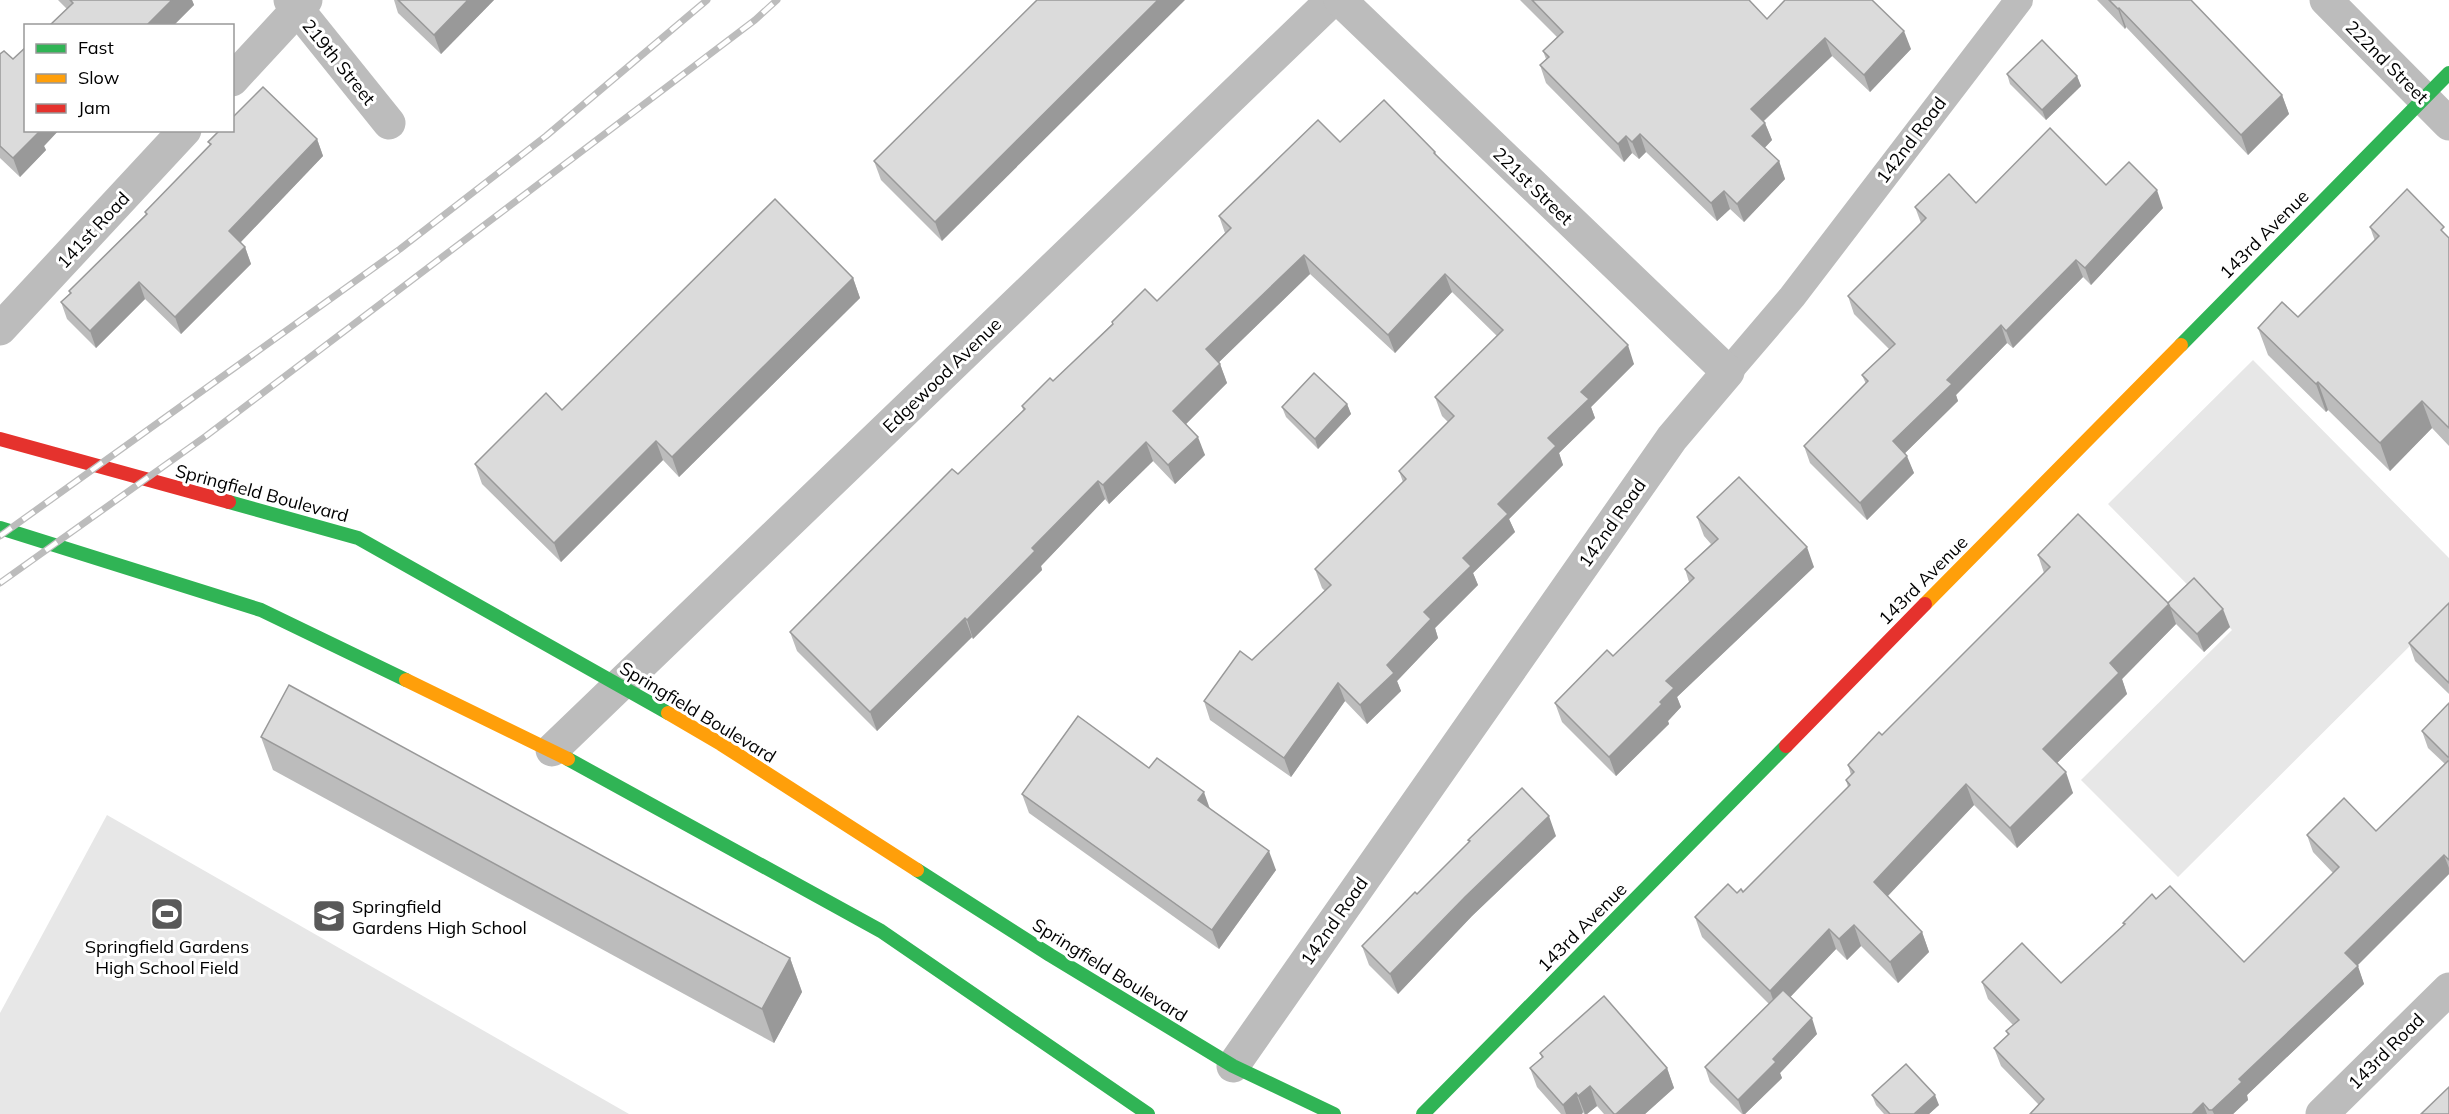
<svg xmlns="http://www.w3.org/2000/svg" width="2449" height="1114" font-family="Mulish,sans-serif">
  <rect width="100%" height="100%" fill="#fff"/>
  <!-- green -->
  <g fill="#e7e7e7">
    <path d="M2253 360 2449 558V607L2178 877 2081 780 2232 630 2108 504Z"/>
    <path d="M107 815 629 1114H0V1013Z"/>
  </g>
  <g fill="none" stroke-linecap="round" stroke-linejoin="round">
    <!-- lane -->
    <path stroke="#bcbcbc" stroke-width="28" d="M1728 372 1792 297 2019 0"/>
    <!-- street -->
    <g stroke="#bcbcbc" stroke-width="33">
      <path d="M290 0 389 123"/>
      <path d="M2326 0 2449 124"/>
      <path d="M232 80 306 0"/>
      <path d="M0 329 185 130"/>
      <path d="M552 750 1332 0"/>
      <path d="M1233 1066 1672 438 1728 372 1340 0"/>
      <path d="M2322 1114 2449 989"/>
    </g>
    <!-- fast -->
    <g stroke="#30b455" stroke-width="14">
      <path d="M2181 345 2449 73"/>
      <path d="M229 502 358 538 668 713"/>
      <path d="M0 528 261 610 406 680"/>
      <path d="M568 759 881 931 1148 1114"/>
      <path d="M917 870 1050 955 1233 1066 1334 1114"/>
      <path d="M1423 1114 1786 746"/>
    </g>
    <!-- slow -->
    <g stroke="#ff9f0a" stroke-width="14">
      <path d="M1925 604 2181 345"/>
      <path d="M406 680 568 759"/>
      <path d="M668 713 721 744 917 870"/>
    </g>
    <!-- jam -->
    <g stroke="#e5322d" stroke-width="14">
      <path d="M0 439 229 502"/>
      <path d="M1786 746 1925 604"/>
    </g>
    <defs>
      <g id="rail">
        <path d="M0 536 400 249 546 136 707 0"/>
        <path d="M0 583 206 436 755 20 777 0"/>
      </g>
    </defs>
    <!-- rail casing -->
    <use href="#rail" stroke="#bcbcbc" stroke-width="7"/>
    <!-- rail -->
    <use href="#rail" stroke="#fff" stroke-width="4.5" stroke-dasharray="14" stroke-linecap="butt"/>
  </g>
  <!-- wall -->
  <g fill="#bcbcbc">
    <path d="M58 0H192L194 5 173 26H49L67 9Z"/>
    <path d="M394 0H494L441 54 398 13Z"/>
    <path d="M1037 0 942 241 881 180 874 161Z"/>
    <path d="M1520 0H1749L1767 19 1911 49 1870 92 1832 56 1764 121 1772 140 1764 148 1779 161 1785 179 1744 222 1730 209 1717 221 1646 152 1639 159 1632 153 1624 162 1546 83 1540 65 1546 59 1543 51 1557 37Z"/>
    <path d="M2097 0H2191L2282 95 2289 114 2248 155 2126 27 2125 29Z"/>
    <path d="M0 54 26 130H59L44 146 46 150 20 177 0 158Z"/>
    <path d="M2007 74 2077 76 2081 86 2046 120 2010 84Z"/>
    <path d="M317 139 323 156 240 243 245 247 251 264 181 334 145 299 96 348 67 319 61 302 70 293 69 291 146 214 145 212 210 145 208 142Z"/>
    <path d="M1340 142 1435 152 1437 157 1634 364 1591 407 1595 418 1559 453 1563 465 1509 519 1515 532 1473 573 1478 585 1435 628 1438 638 1397 681 1401 691 1367 724 1345 701 1291 777 1210 720 1204 701 1252 660 1325 591 1322 588 1315 569 1403 482 1399 471 1448 422 1442 416 1435 397 1497 336 1452 292 1395 353 1310 274 1219 362 1220 364 1227 383 1186 424 1205 455 1175 484 1153 461 1109 504 1105 499 1041 566 1042 570 973 639 972 637 877 731 797 651 790 632 958 474 1023 410 1022 406 1053 381 1112 324V322L1157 301 1225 233 1219 216Z"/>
    <path d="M2106 185 2163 208 2091 285 2083 277 2013 348 2007 343 1956 395 1958 401 1905 453 1914 473 1867 520 1810 463 1804 446 1866 384 1862 375 1889 349 1854 314 1848 296 1921 223 1915 207 1976 203Z"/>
    <path d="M2370 227 2447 236 2449 238V446L2432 428 2390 471 2328 410 2326 412 2268 355 2258 328 2298 317 2375 241Z"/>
    <path d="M853 278 860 298 679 477 663 460 561 562 482 484 475 464 562 410Z"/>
    <path d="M1347 404 1351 414 1318 449 1286 417 1282 407Z"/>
    <path d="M1697 517 1814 567 1677 697 1681 707 1668 721 1669 724 1616 776 1562 722 1555 703 1613 656 1689 582 1685 569 1711 544 1704 536Z"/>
    <path d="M2038 555 2168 603 2230 627 2204 652 2176 624 2122 679 2127 694 2057 763 2073 793 2017 848 1974 805 1887 897 1922 932 1929 952 1898 983 1861 946 1847 960 1836 949 1790 997 1817 1034 1780 1073 1782 1078 1745 1114H1742L1710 1082 1705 1067 1769 1004 1702 937 1695 917 1737 893 1743 892 1848 787 1846 780 1851 775 1848 765 1882 735 2044 573Z"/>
    <path d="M2449 603V694L2415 661 2409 643Z"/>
    <path d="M2449 703V874L2357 965 2364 984 2247 1095 2248 1100 2233 1114H2030L2039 1105 2001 1066 1994 1048 2008 1035 2006 1031 2013 1025 1988 999 1982 982 2061 983 2124 925 2123 923 2156 899 2244 962 2333 873 2313 852 2307 835 2376 831 2445 764 2428 748 2422 731Z"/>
    <path d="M261 737 790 958 802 992 774 1043 273 770Z"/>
    <path d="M1149 768 1210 809 1276 870 1219 949 1029 813 1022 794Z"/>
    <path d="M1556 836 1472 916 1398 994 1369 965 1362 946 1417 894 1469 842 1468 840Z"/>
    <path d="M1540 1053 1667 1068 1674 1088 1645 1114H1604L1597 1106 1587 1114H1584L1583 1112 1582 1114H1561L1537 1087 1530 1068 1542 1058Z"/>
    <path d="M1872 1095 1939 1105 1929 1114H1884L1876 1105Z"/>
  </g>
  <!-- shaded-wall -->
  <g fill="#999">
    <path d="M172 0H192L194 5 173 26H146Z"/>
    <path d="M468 0H494L441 54 434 35Z"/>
    <path d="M1158 0H1185L942 241 935 222Z"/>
    <path d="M2119 8 2126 27 2125 29 2118 9Z"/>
    <path d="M1904 31 1911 49 1870 92 1864 75Z"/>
    <path d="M1825 38 1832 56 1757 127 1751 109Z"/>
    <path d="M2077 76 2081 86 2046 120 2042 110Z"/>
    <path d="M2282 95 2289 114 2248 155 2241 135Z"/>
    <path d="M1765 123 1772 140 1759 154 1752 136Z"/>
    <path d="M36 130H59L44 146 46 150 20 177 13 158Z"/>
    <path d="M1640 134 1646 152 1639 159 1632 142Z"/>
    <path d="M1626 136 1632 153 1624 162 1618 144Z"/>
    <path d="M317 139 323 156 235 248 229 231Z"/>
    <path d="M1779 161 1785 179 1744 222 1737 204Z"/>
    <path d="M2157 190 2163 208 2091 285 2085 268Z"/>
    <path d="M1724 191 1730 209 1717 221 1711 203Z"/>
    <path d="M245 247 251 264 181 334 175 317Z"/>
    <path d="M1304 255 1310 274 1213 368 1206 349Z"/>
    <path d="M2076 260 2083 277 2013 348 2006 331Z"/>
    <path d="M1445 274 1452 292 1395 353 1388 335Z"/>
    <path d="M853 278 860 298 679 477 672 457Z"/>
    <path d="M139 282 145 299 96 348 90 331Z"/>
    <path d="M2001 325 2007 343 1956 395 1958 401 1899 459 1893 441 1947 380Z"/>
    <path d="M1628 345 1634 364 1591 407 1595 418 1559 453 1563 465 1509 519 1515 532 1473 573 1478 585 1435 628 1438 638 1397 681 1401 691 1367 724 1360 705 1387 665 1463 558 1498 504 1548 438 1581 392Z"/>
    <path d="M1220 364 1227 383 1180 430 1173 411Z"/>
    <path d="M2318 382 2328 410 2326 412 2316 384Z"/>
    <path d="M2422 401 2432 428 2390 471 2380 443Z"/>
    <path d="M1347 404 1351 414 1318 449 1315 439Z"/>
    <path d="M1198 437 1205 455 1175 484 1168 465Z"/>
    <path d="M656 441 663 460 561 562 554 543Z"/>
    <path d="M1146 442 1153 461 1109 504 1103 485Z"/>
    <path d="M1907 456 1914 473 1867 520 1860 503Z"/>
    <path d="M1098 481 1105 499 1041 566 1042 570 973 639 967 620 1032 548Z"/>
    <path d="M1807 547 1814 567 1677 697 1681 707 1668 721 1669 724 1616 776 1609 757 1660 702 1666 681Z"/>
    <path d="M2169 604 2176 624 2122 679 2127 694 2050 770 2043 749 2110 663Z"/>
    <path d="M2223 609 2230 627 2204 652 2197 634Z"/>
    <path d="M965 618 972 637 877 731 870 712Z"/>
    <path d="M1338 683 1345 701 1291 777 1284 758Z"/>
    <path d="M2066 772 2073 793 2017 848 2010 828Z"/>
    <path d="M1966 784 1974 805 1881 903 1874 882Z"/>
    <path d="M1204 792 1211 812 1198 800Z"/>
    <path d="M1549 816 1556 836 1472 916 1398 994 1390 974 1465 897Z"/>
    <path d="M1269 851 1276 870 1219 949 1212 930Z"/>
    <path d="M2444 855 2449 868V874L2352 971 2345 953Z"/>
    <path d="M1854 925 1861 946 1847 960 1839 939Z"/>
    <path d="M1829 929 1836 949 1777 1011 1770 991Z"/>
    <path d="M1922 932 1929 952 1898 983 1890 962Z"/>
    <path d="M790 958 802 992 774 1043 762 1009Z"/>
    <path d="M2358 966 2364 984 2247 1095 2248 1100 2233 1114H2214L2212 1110 2239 1079Z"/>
    <path d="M1812 1018 1817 1034 1780 1073 1782 1078 1745 1114H1743L1738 1100 1773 1059Z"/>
    <path d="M1667 1068 1674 1088 1645 1114H1616Z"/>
    <path d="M1590 1086 1597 1106 1587 1114H1585L1578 1096Z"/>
    <path d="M1576 1093 1583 1112 1582 1114H1566L1563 1105Z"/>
    <path d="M1935 1095 1939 1105 1929 1114H1914Z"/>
    <path d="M2203 1103 2207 1114H2192Z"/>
  </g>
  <!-- building -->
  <g fill="#dbdbdb" stroke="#999" stroke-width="1.5">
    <path d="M70 0H172L146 26H49L73 3Z"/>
    <path d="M398 0H468L434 35Z"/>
    <path d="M1037 0H1158L935 222 874 161Z"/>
    <path d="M1532 0H1749L1767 19 1785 0H1872L1904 31 1864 75 1825 38 1751 109 1765 123 1752 136 1779 161 1737 204 1724 191 1711 203 1640 134 1632 142 1626 136 1618 144 1540 65 1549 57 1543 51 1563 32Z"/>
    <path d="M2109 0H2191L2282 95 2241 135 2119 8 2118 9Z"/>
    <path d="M2042 40 2077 76 2042 110 2007 74Z"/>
    <path d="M26 47V130H38L39 132 13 158 0 146V54L4 51 13 59Z"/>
    <path d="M263 87 317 139 229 231 245 247 175 317 139 282 90 331 61 302 71 293 69 291 147 214 145 212 211 144 208 142 220 130H232V118Z"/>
    <path d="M1384 100 1435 152 1434 153 1628 345 1581 392 1589 399 1548 438 1556 446 1498 504 1508 514 1463 558 1471 566 1424 612 1431 619 1387 665 1394 673 1360 705 1338 683 1284 758 1204 701 1240 651 1252 660 1331 585 1315 569 1406 479 1399 471 1454 416 1435 397 1503 330 1445 274 1388 335 1304 255 1206 349 1220 364 1173 411 1198 437 1168 465 1146 442 1103 485 1098 481 1032 548 1035 551 967 620 965 618 870 712 790 632 952 469 958 474 1025 409 1022 406 1050 378 1053 381 1113 324 1112 322 1145 289 1157 301 1231 228 1219 216 1318 120 1340 142Z"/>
    <path d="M2050 128 2106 185 2129 162 2157 190 2085 268 2076 260 2006 331 2001 325 1947 380 1952 384 1893 441 1907 456 1860 503 1804 446 1868 381 1862 375 1895 344 1848 296 1926 218 1915 207 1949 174 1976 203Z"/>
    <path d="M2407 189 2444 227 2441 230 2449 238V428L2422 401 2380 443 2318 382 2316 384 2258 328 2282 302 2298 317 2379 236 2370 227Z"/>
    <path d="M775 199 853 278 672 457 656 441 554 543 475 464 546 393 562 410Z"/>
    <path d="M1314 373 1347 404 1315 439 1282 407Z"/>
    <path d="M1739 477 1807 547 1666 681 1674 688 1660 702 1662 704 1609 757 1555 703 1607 650 1613 656 1694 578 1685 569 1718 539 1697 517Z"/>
    <path d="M2078 514 2169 604 2110 663 2119 673 2043 749 2066 772 2010 828 1966 784 1874 882 1922 932 1890 962 1854 925 1839 939 1829 929 1770 991 1695 917 1728 884 1737 893 1741 889 1743 892 1850 785 1846 780 1854 772 1848 765 1879 732 1882 735 2050 567 2038 555Z"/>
    <path d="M2194 578 2223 609 2197 634 2170 607 2168 603Z"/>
    <path d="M2449 603V683L2409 643Z"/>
    <path d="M289 685 790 958 762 1009 261 737Z"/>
    <path d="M2449 703V758L2422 731Z"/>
    <path d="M1078 716 1149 768 1157 758 1204 792 1198 800 1269 851 1212 930 1022 794Z"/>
    <path d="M2449 760V860L2444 855 2345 953 2358 966 2239 1079 2242 1082 2212 1110H2209L2203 1103 2192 1114H2030L2044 1099 1994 1048 2009 1034 2006 1031 2019 1020 1982 982 2022 943 2061 983 2125 924 2123 923 2152 894 2156 899 2170 886 2244 962 2339 867 2307 835 2344 798 2376 831Z"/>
    <path d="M1522 788 1549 816 1465 897 1390 974 1362 946 1415 892 1417 894 1470 841 1468 840Z"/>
    <path d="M1783 990 1812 1018 1773 1059 1776 1062 1738 1100 1705 1067Z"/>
    <path d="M1604 996 1667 1068 1616 1114H1614L1590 1086 1578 1096 1576 1093 1563 1105 1530 1068 1543 1057 1540 1053Z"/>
    <path d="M1906 1064 1935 1095 1914 1114H1890L1872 1095Z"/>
    <path d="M2449 1087V1114H2421Z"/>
  </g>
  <!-- icons -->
  <defs>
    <symbol id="stadium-square" viewBox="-11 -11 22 22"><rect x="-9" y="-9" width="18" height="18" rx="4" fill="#595959" stroke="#fff"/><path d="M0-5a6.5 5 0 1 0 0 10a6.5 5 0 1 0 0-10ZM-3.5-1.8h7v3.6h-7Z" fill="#fff"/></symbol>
    <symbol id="school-square" viewBox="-11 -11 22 22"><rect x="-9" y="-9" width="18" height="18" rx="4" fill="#595959" stroke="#fff"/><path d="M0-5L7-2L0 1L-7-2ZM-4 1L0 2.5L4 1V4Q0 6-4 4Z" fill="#fff"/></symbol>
  </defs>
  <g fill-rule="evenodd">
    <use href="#stadium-square" x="148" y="895" width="38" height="38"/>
    <use href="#school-square" x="310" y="897" width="38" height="38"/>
  </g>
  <g text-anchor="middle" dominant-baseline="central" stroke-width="6" stroke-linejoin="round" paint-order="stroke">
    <!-- street labels -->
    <g font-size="18" fill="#000" stroke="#fff">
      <text transform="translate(339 62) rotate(51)">219th Street</text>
      <text transform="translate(2387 62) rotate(45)">222nd Street</text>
      <text transform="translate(1911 140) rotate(-53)">142nd Road</text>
      <text transform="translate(1533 186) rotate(44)">221st Street</text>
      <text transform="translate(93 230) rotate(-47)">141st Road</text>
      <text transform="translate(2264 234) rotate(-45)">143rd Avenue</text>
      <text transform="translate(942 375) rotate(-44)">Edgewood Avenue</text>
      <text transform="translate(262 493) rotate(15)">Springfield Boulevard</text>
      <text transform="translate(1612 523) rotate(-55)">142nd Road</text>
      <text transform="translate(1923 580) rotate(-45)">143rd Avenue</text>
      <text transform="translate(698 712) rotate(31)">Springfield Boulevard</text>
      <text transform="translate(1334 921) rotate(-55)">142nd Road</text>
      <text transform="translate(1582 927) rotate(-45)">143rd Avenue</text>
      <text transform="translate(1110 970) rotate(32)">Springfield Boulevard</text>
      <text transform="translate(2386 1051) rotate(-45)">143rd Road</text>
    </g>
    <!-- poi labels -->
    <g font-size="18" fill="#000" stroke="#fff" text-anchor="start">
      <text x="352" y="906">Springfield<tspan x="352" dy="21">Gardens High School</tspan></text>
      <text x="167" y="946" text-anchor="middle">Springfield Gardens<tspan x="167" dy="21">High School Field</tspan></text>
    </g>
  </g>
  <!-- legend -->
  <rect x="24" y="24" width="210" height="108" fill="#ffffff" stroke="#999999" stroke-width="1.5"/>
  <rect x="36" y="44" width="30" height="9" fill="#30b455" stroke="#999999" stroke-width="1.5"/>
  <text x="78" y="54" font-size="18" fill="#000000">Fast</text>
  <rect x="36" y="74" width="30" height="9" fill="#ff9f0a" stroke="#999999" stroke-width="1.5"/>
  <text x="78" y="84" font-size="18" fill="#000000">Slow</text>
  <rect x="36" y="104" width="30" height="9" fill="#e5322d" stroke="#999999" stroke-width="1.5"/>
  <text x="78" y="114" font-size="18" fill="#000000">Jam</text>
</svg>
